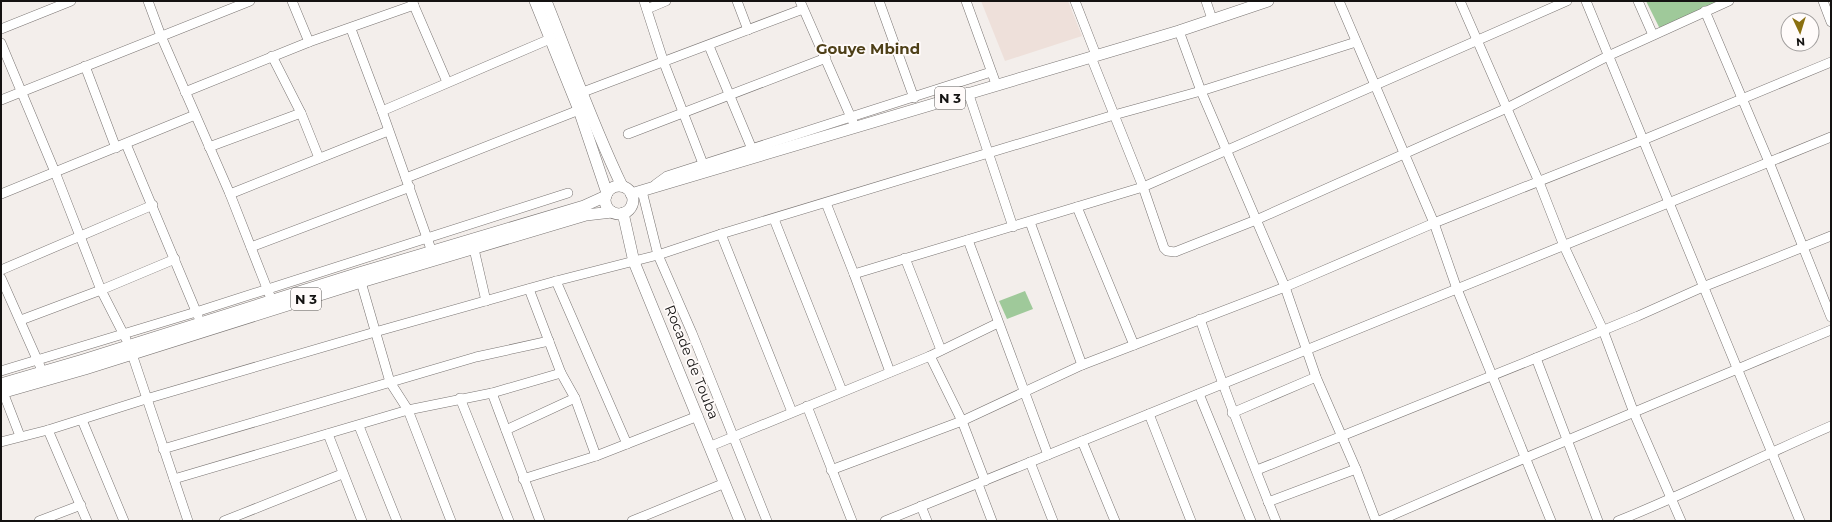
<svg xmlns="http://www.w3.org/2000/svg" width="1832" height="522" font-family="Montserrat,sans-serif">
  <rect width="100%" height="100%" fill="#f3eeeb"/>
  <!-- built -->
  <path fill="#eee0da" d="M981 1H1068L1082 36 1005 61Z"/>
  <!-- green -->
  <g fill="#9fc99a">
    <path d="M1646 1H1725L1660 29Z"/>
    <path d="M1025 291 1033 309 1007 319 999 301Z"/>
  </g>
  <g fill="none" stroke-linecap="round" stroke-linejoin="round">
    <defs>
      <g id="minor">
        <path d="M148 1 161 36 230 194 272 301"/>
        <path d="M292 1 309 42"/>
        <path d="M412 1 447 82"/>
        <path d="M644 1 664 63 705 169"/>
        <path d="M737 1 748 30"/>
        <path d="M800 1 853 122"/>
        <path d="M879 1 914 98"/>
        <path d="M966 1 996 84"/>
        <path d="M1075 1 1096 55"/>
        <path d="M1206 1 1212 19"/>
        <path d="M1339 1 1434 223 1457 289 1551 521"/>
        <path d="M1460 1 1539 182 1564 246 1603 330 1634 413 1681 521"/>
        <path d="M1586 1 1800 521"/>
        <path d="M1638 1 1653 35"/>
        <path d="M1823 1 1831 22"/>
        <path d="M647 9 666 1"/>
        <path d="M1705 11 1769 162 1831 317"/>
        <path d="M1 29 71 1"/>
        <path d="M351 29 382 111 432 252"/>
        <path d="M1179 31 1201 91 1285 287 1316 377 1356 469 1376 521"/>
        <path d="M1 43 55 172 101 290 126 339"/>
        <path d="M709 46 752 149"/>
        <path d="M272 56 301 113 319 158"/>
        <path d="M1091 57 1143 187 1164 248 1167 251 1175 252 1256 220 1507 108 1608 56 1729 1"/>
        <path d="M85 66 116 148"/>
        <path d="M185 92 309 42 414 5"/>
        <path d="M583 92 803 9"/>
        <path d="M968 92 1013 227"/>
        <path d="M1 100 250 1"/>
        <path d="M382 111 550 39"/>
        <path d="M628 134 826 58"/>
        <path d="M126 144 198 316"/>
        <path d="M209 147 301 113"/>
        <path d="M406 178 579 110"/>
        <path d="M652 188 656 184 667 176 991 72"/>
        <path d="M642 191 658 255 692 333 767 521"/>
        <path d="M1 194 195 115"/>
        <path d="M230 194 388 131"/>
        <path d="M826 203 854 274 890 372"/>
        <path d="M1077 207 1134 345"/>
        <path d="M774 219 842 391"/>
        <path d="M1030 222 1082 365"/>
        <path d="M721 234 792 412"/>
        <path d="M968 240 1048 455"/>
        <path d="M251 247 410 187"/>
        <path d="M474 249 486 301"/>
        <path d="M905 258 941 350"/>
        <path d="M1 270 153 205"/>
        <path d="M854 274 1143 187 1567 1"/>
        <path d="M1 278 40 366"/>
        <path d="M556 281 627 444"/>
        <path d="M361 282 390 382 408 410 451 521"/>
        <path d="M529 289 561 373 575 398 596 456"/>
        <path d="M1200 319C1223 387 1249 454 1276 521"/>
        <path d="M21 320 101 290 175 259"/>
        <path d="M132 354 188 521"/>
        <path d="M930 356 962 421 985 481"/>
        <path d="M1536 358 1598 521"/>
        <path d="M1 371 196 312 568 193"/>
        <path d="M3 392 20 436"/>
        <path d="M492 393 540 521"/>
        <path d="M1199 394 1251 521"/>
        <path d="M460 398 509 521"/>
        <path d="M807 406 852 521"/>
        <path d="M1232 413 1316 377"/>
        <path d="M1149 414 1191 521"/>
        <path d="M82 420 124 521"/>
        <path d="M359 426 397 521"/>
        <path d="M48 430 87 521"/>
        <path d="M506 430 575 398"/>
        <path d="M328 434 362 521"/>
        <path d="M1082 441 1115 521"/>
        <path d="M1 442 48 430 146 399 375 332 556 281 658 255 721 234 1114 115 1201 91 1356 42"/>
        <path d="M711 446 930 356 998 323"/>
        <path d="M163 449 476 357 549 341"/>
        <path d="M1030 462 1053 521"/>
        <path d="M831 470 962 421 1082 365 1285 287 1434 223 1643 140 1831 62"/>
        <path d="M1257 470 1536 358 1638 316 1703 287 1831 236"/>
        <path d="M174 479 408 410 492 393 561 373"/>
        <path d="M523 479 596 456 698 416"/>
        <path d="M978 484 992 521"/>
        <path d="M1268 502 1356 469"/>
        <path d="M921 506 927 521"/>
        <path d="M39 521 81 505"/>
        <path d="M224 521 342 474"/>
        <path d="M632 521 725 483"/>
        <path d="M885 521 1831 137"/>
        <path d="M1379 521C1529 455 1680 393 1831 330"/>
        <path d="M1618 521C1690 492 1759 457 1831 426"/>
      </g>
      <g id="major">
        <path d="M535 1 579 110 607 193"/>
        <path d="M546 1C571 63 593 126 622 186"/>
        <circle cx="619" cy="200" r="14"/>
        <path d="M631 194 1179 31 1268 1"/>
        <path d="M623 213 634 262 740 521"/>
        <path d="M1 384 83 360 359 273 584 206 606 196"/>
        <path d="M1 393 85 369 361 282 586 215 612 212"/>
      </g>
    </defs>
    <!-- minor casing -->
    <use href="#minor" stroke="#797472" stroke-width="10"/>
    <!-- major casing -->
    <use href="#major" stroke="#797472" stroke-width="12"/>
    <!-- minor -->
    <use href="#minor" stroke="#fff" stroke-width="9"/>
    <!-- major -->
    <use href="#major" stroke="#fff" stroke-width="11"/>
  </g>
  <g text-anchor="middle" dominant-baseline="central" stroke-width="3.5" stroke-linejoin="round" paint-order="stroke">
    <!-- shield labels -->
    <g fill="#fffbfa" stroke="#5a5857" stroke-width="1">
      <rect x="935" y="87" width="30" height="22" rx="3"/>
      <rect x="291" y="288" width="30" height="22" rx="3"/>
    </g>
    <g font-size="13" font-weight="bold" fill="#141211">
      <text x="950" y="98">N 3</text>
      <text x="306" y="299">N 3</text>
    </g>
    <!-- street labels -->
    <g font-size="14" fill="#141211" stroke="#fffbfa">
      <text transform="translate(692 362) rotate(68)">Rocade de Touba</text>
    </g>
    <!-- neighbourhood labels -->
    <g font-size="15" font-weight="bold" fill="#4e4018" stroke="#fffbfa">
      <text x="868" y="48">Gouye Mbind</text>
    </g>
  </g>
  <!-- border -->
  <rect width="1832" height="522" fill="none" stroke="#141211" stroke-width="4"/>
  <!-- north arrow -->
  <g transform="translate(1800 32) rotate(176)"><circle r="19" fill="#fffbfa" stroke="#a19e9d"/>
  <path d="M0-3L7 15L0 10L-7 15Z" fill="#8a6f10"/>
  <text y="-6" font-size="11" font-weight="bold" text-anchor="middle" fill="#141211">N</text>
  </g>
</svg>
